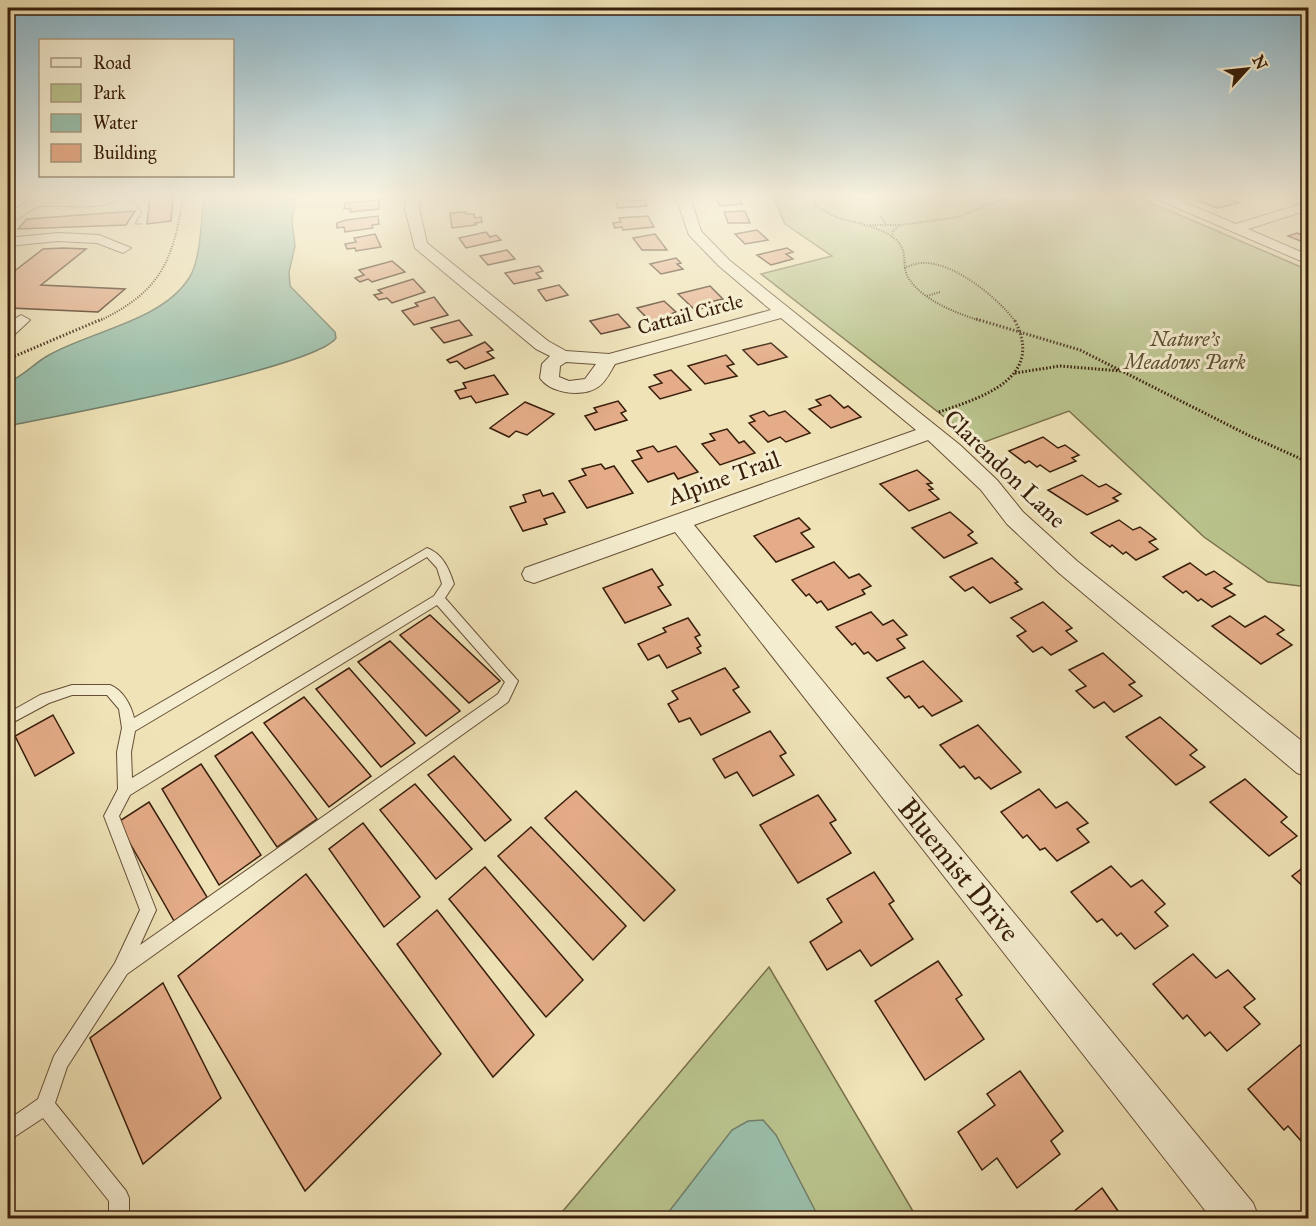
<svg xmlns="http://www.w3.org/2000/svg" width="1316" height="1226" font-family="'IM FELL Great Primer',serif">
  <rect width="100%" height="100%" fill="#efe3b7"/>
  <filter id="stains"><feTurbulence type="fractalNoise" baseFrequency=".00333" numOctaves="4"/><feColorMatrix values="0 0 0 0 .2 0 0 0 0 .09 0 0 0 0 .02 0 0 0 .5 -.17"/></filter>
  <radialGradient id="worn" r=".72"><stop offset=".6" stop-color="#630" stop-opacity="0"/><stop offset="1" stop-color="#630" stop-opacity=".3"/></radialGradient>
  <!-- green -->
  <g fill="#bac38d" stroke="#79704c" stroke-width="1.5">
    <path d="M773 197H1138L1308 270V587L1268 582 1204 537 1069 411 979 444 761 274 832 256 785 224Z"/>
    <path d="M769 967 917 1218H557Z"/>
  </g>
  <!-- water -->
  <g fill="#9abeaa" stroke="#737e6a" stroke-width="1.5">
    <path d="M204 197H296L292 221 295 246 289 272 290 286 335 332 336 338C315 368 57 416 8 426V382C24 376 34 363 49 355 91 331 162 321 189 278 201 261 201 219 204 197Z"/>
    <path d="M763 1120 776 1135 819 1218H664L732 1130 748 1121Z"/>
  </g>
  <!-- building -->
  <g fill="#e4ac88" stroke="#381e0b" stroke-width="1.5">
    <path d="M150 197H173L171 221 147 224Z"/>
    <path d="M630 197 631 201 645 200 647 206 618 208 615 198Z"/>
    <path d="M716 197H738L742 204 720 206Z"/>
    <path d="M1206 197H1224L1239 203 1217 208 1198 200Z"/>
    <path d="M379 200V209L350 212 351 209H344L345 203Z"/>
    <path d="M135 211 126 225 18 229 27 219Z"/>
    <path d="M745 211 750 223H728L724 212Z"/>
    <path d="M466 212V214H474L475 218 481 217 482 222 475 223 476 225 452 228 450 213Z"/>
    <path d="M378 216 379 224 372 225 373 228 345 232 344 227 337 228V223L346 220Z"/>
    <path d="M648 216 654 227 623 230 622 227 615 228 613 223 621 222 619 218Z"/>
    <path d="M757 230 768 240 745 244 735 234Z"/>
    <path d="M1308 230V244L1288 236 1297 233 1302 235 1305 234 1301 233Z"/>
    <path d="M486 232 490 237 496 235 501 240 466 248 459 238Z"/>
    <path d="M375 234 381 247 356 251 355 248 347 249 345 244 356 242 354 238Z"/>
    <path d="M655 234 667 250H642L633 238Z"/>
    <path d="M63 248 86 249 41 285 125 289 98 312 11 308 14 306H8V276L43 249Z"/>
    <path d="M787 248 793 252 786 254 793 259 771 265 757 255Z"/>
    <path d="M507 250 515 259 488 265 480 256Z"/>
    <path d="M676 258 681 263 677 264 683 269 661 274 650 264Z"/>
    <path d="M392 261 405 272 372 282 368 279 360 282 355 278 364 275 359 270Z"/>
    <path d="M539 266 543 271 536 273 541 278 514 284 505 273Z"/>
    <path d="M413 279 425 292 392 303 387 298 379 300 374 295 382 293 378 290Z"/>
    <path d="M559 285 568 295 546 301 538 290Z"/>
    <path d="M710 286 723 299 714 301 718 305 695 310 678 294Z"/>
    <path d="M434 297 448 315 414 325 402 311 418 306 415 303Z"/>
    <path d="M664 301 676 312 651 322 637 308Z"/>
    <path d="M618 314 630 327 601 334 590 321Z"/>
    <path d="M459 320 472 335 444 343 431 328Z"/>
    <path d="M485 342 493 350 487 352 494 358 465 369 457 361 450 363 447 360Z"/>
    <path d="M771 343 787 357 758 365 743 350Z"/>
    <path d="M726 355 734 364 727 366 737 376 705 384 688 366Z"/>
    <path d="M671 370 691 390 660 399 649 387 662 383 654 375Z"/>
    <path d="M494 375 508 394 476 403 471 396 460 399 455 391 466 388 463 383Z"/>
    <path d="M830 395 844 408 848 406 861 417 831 428 809 409 821 405 816 400Z"/>
    <path d="M618 401 626 411 621 413 627 420 595 430 585 416 597 412 594 408Z"/>
    <path d="M525 402 554 414 527 435 516 431 509 437 490 428Z"/>
    <path d="M764 411 769 416 785 411 810 433 786 442 780 437 768 442 749 423 755 421 750 416Z"/>
    <path d="M727 429 739 443 744 441 755 453 720 465 702 444 715 440 710 434Z"/>
    <path d="M1043 437 1058 448 1065 445 1079 455 1072 458 1076 461 1050 472 1040 465 1037 467 1029 461 1025 463 1009 451Z"/>
    <path d="M653 446 658 452 676 446 698 472 678 479 674 473 648 482 632 461 642 458 637 451Z"/>
    <path d="M601 464 605 469 614 466 633 493 587 508 569 481 586 475 582 469Z"/>
    <path d="M917 470 932 483 927 484 933 489 929 490 939 499 909 511 880 484Z"/>
    <path d="M1082 475 1099 487 1106 484 1121 494 1113 498 1118 501 1087 515 1048 490Z"/>
    <path d="M540 490 543 496 553 493 565 512 544 519 547 524 523 531 510 507 526 502 523 495Z"/>
    <path d="M950 512 973 532 968 535 977 543 944 558 912 528Z"/>
    <path d="M799 518 810 529 801 533 814 547 776 562 754 536Z"/>
    <path d="M1119 520 1133 530 1140 527 1156 539 1149 542 1158 549 1136 560 1126 552 1123 554 1112 545 1110 547 1091 533Z"/>
    <path d="M992 558 1018 582 1015 583 1022 589 990 603 973 587 965 591 950 577Z"/>
    <path d="M834 562 849 578 859 574 871 586 862 590 865 594 828 610 821 601 817 603 809 594 806 596 792 580Z"/>
    <path d="M1190 563 1206 575 1214 571 1232 584 1224 588 1235 595 1212 607 1201 599 1198 601 1186 591 1183 593 1163 577Z"/>
    <path d="M652 569 663 585 658 587 671 605 625 623 603 588Z"/>
    <path d="M1043 602 1072 628 1066 631 1077 641 1051 655 1042 647 1033 652 1017 636 1026 631 1011 618Z"/>
    <path d="M871 612 883 625 893 620 907 635 897 639 905 648 877 661 868 652 864 654 855 643 852 645 836 627Z"/>
    <path d="M430 615 500 681 469 703 400 635Z"/>
    <path d="M1230 616 1245 627 1265 616 1284 630 1277 634 1292 645 1261 664 1212 626Z"/>
    <path d="M688 618 700 635 695 637 701 646 697 648 701 653 667 668 659 655 648 660 638 644 666 632 663 628Z"/>
    <path d="M390 641 460 711 426 736 358 662Z"/>
    <path d="M1103 653 1135 682 1129 685 1142 696 1114 712 1104 702 1094 708 1076 691 1086 686 1069 670Z"/>
    <path d="M923 661 962 701 932 716 923 706 919 708 909 696 905 698 887 678Z"/>
    <path d="M349 668 415 743 381 767 316 689Z"/>
    <path d="M725 668 739 687 733 690 750 712 701 735 690 718 679 722 668 704 678 699 672 691Z"/>
    <path d="M304 697 371 776 329 807 264 723Z"/>
    <path d="M53 715 74 753 35 776 15 736Z"/>
    <path d="M1160 717 1197 750 1190 755 1205 767 1176 785 1126 737Z"/>
    <path d="M978 725 1021 772 991 789 979 777 975 779 964 766 960 768 940 745Z"/>
    <path d="M770 731 786 753 780 756 794 775 753 796 737 772 725 778 713 759Z"/>
    <path d="M252 732 317 819 277 847 215 756Z"/>
    <path d="M454 756 511 820 485 841 428 775Z"/>
    <path d="M201 764 261 855 219 885 162 789Z"/>
    <path d="M1245 779 1287 817 1281 822 1297 836 1269 856 1210 802Z"/>
    <path d="M415 784 472 849 436 879 380 810Z"/>
    <path d="M1039 789 1056 808 1067 802 1088 823 1077 829 1089 842 1057 861 1045 848 1040 850 1027 835 1023 838 1001 812Z"/>
    <path d="M576 791 675 890 644 921 545 818Z"/>
    <path d="M818 795 836 820 830 823 851 853 798 883 760 825Z"/>
    <path d="M149 802 207 897 174 921 118 822Z"/>
    <path d="M363 823 420 897 384 927 329 849Z"/>
    <path d="M531 827 626 926 593 960 498 856Z"/>
    <path d="M1308 864V891L1292 876Z"/>
    <path d="M1111 866 1131 887 1142 880 1165 904 1155 912 1168 926 1135 949 1121 933 1117 936 1102 919 1097 922 1071 892Z"/>
    <path d="M485 867 583 980 546 1017 449 899Z"/>
    <path d="M874 872 894 901 889 904 913 939 871 966 860 950 827 970 810 942 842 922 827 899Z"/>
    <path d="M306 874 441 1054 305 1191 178 976Z"/>
    <path d="M437 910 534 1035 493 1077 397 944Z"/>
    <path d="M1193 954 1216 978 1228 970 1255 999 1244 1007 1260 1024 1227 1051 1210 1032 1205 1036 1187 1015 1183 1019 1153 984Z"/>
    <path d="M938 961 962 995 956 999 984 1039 925 1080 875 1001Z"/>
    <path d="M163 983 221 1098 143 1164 90 1038Z"/>
    <path d="M1300 1045 1308 1054V1149L1288 1126 1284 1130 1248 1089Z"/>
    <path d="M1020 1071 1063 1131 1051 1141 1060 1154 1017 1188 997 1158 982 1170 958 1132 995 1105 987 1094Z"/>
    <path d="M1102 1188 1123 1218H1066Z"/>
  </g>
  <g fill="none" stroke-linecap="round" stroke-linejoin="round">
    <defs>
      <path id="service" d="M427 548C443 554 449 569 454 584L445 598 518 681 508 702 127 974 67 1067 55 1103 126 1191 129 1198V1218H109V1201L43 1118 8 1141V1120L38 1099 54 1056 115 963 140 910 104 816 118 789 117 752 122 728 119 709 107 695H72L49 703 8 725V713L40 695 72 685H110C123 690 131 705 134 718ZM427 557 437 568 442 584 434 596 132 778 131 752 135 731ZM437 605 505 682 498 694 140 945 156 910 119 816 130 795Z"/>
      <g id="minor">
        <path d="M34 197H121C104 212 62 204 41 206 29 208 20 221 8 223V213Z"/>
        <path d="M407 197H421L419 209 427 243 548 341 566 351 609 354 771 310 719 266 689 235 676 197H690L701 231 729 260 960 445 997 480 1023 512 1077 561 1308 746V777L1297 773 1059 573 1007 524 981 490 928 440 694 525 1253 1203 1259 1218H1211L675 532 534 583 525 580 522 574 525 568 916 430 781 318 615 364C611 371 605 383 598 387 582 398 550 393 540 378L542 364 550 356 536 349 415 248 405 209ZM566 362 596 364 585 379 569 381 559 377 560 366Z"/>
        <path d="M1152 197H1172L1236 224 1308 202V210L1248 229 1308 255V264Z"/>
        <path d="M58 233 99 235 131 248 123 253 97 243 58 241 8 246V238Z"/>
        <path d="M21 315 30 320 14 335 8 336V323Z"/>
      </g>
    </defs>
    <!-- service casing -->
    <use href="#service" stroke="#664f36" stroke-width="2"/>
    <!-- minor casing -->
    <use href="#minor" stroke="#664f36" stroke-width="2"/>
    <!-- path-far2 -->
    <g stroke="#381e0b" stroke-width="2" stroke-dasharray="1 1.5" stroke-linecap="butt">
      <path d="M814 197 815 206 838 218 863 224"/>
      <path d="M132 200 142 212 135 224H143"/>
      <path d="M881 216 886 225"/>
      <path d="M862 224C878 229 903 236 904 256 905 265 904 271 909 279 924 301 956 313 981 321"/>
      <path d="M870 225H901L958 217 1009 197"/>
      <path d="M892 237 893 231 900 225"/>
      <path d="M904 268C910 266 916 263 922 263 953 261 998 298 1015 321"/>
      <path d="M927 296 940 292"/>
      <path d="M99 321C160 292 173 262 183 197"/>
    </g>
    <!-- path-far1 -->
    <g stroke="#381e0b" stroke-width="3" stroke-dasharray="1.5 2" stroke-linecap="butt">
      <path d="M976 319 1080 350 1250 436 1308 462"/>
      <path d="M8 359 102 319"/>
      <path d="M1015 373 1060 366 1121 371"/>
      <path d="M939 412C983 397 1046 378 1014 319"/>
    </g>
    <!-- path -->
    <path stroke="#381e0b" stroke-width="4" stroke-dasharray="1.5 3" stroke-linecap="butt" d="M1308 535V551"/>
    <!-- service -->
    <use href="#service" fill="#f5edd0" fill-rule="evenodd"/>
    <!-- minor -->
    <use href="#minor" fill="#f5edd0" fill-rule="evenodd"/>
  </g>
  <!-- sky -->
  <linearGradient id="sky" x2="0" y2="1"><stop stop-color="#89b8cf"/><stop offset="0.53" stop-color="#f8f2df"/><stop offset="1" stop-color="#f8f2df" stop-opacity="0"/></linearGradient>
  <rect width="1316" height="369" fill="url(#sky)"/>
  <g text-anchor="middle" dominant-baseline="central" stroke-width="6" stroke-linejoin="round" paint-order="stroke">
    <!-- far-street labels -->
    <g font-size="20" fill="#381e0b" stroke="#f5edd0">
      <text transform="translate(690 314) rotate(-15)">Cattail Circle</text>
    </g>
    <!-- far-park labels -->
    <g font-size="20" font-style="italic" fill="#5f5032" stroke="#f5edd0">
      <text x="1185" y="339">Nature's<tspan x="1185" dy="23">Meadows Park</tspan></text>
    </g>
    <!-- street labels -->
    <g font-size="24" fill="#381e0b" stroke="#f5edd0">
      <text transform="translate(1005 469) rotate(44)">Clarendon Lane</text>
      <text transform="translate(724 478) rotate(-20)">Alpine Trail</text>
    </g>
    <!-- near-street labels -->
    <g font-size="28" fill="#381e0b" stroke="#f5edd0">
      <text transform="translate(959 870) rotate(51)">Bluemist Drive</text>
    </g>
  </g>
  <!-- margin -->
  <rect width="1316" height="1226" fill="none" stroke="#efe3b7" stroke-width="30"/>
  <rect x="9" y="9" width="1298" height="1208" fill="none" stroke="#381e0b" stroke-width="3"/>
  <rect x="15" y="15" width="1286" height="1196" fill="none" stroke="#381e0b" stroke-width="1.5"/>
  <!-- legend -->
  <rect x="39" y="39" width="195" height="138" fill="#f5edd0" stroke="#a99a81" stroke-width="1.5"/>
  <rect x="51" y="58" width="30" height="9" fill="#f5edd0" stroke="#a99a81" stroke-width="1.5"/>
  <text x="93" y="69" font-size="18" fill="#381e0b">Road</text>
  <rect x="51" y="84" width="30" height="18" fill="#bac38d" stroke="#a99a81" stroke-width="1.5"/>
  <text x="93" y="99" font-size="18" fill="#381e0b">Park</text>
  <rect x="51" y="114" width="30" height="18" fill="#9abeaa" stroke="#a99a81" stroke-width="1.5"/>
  <text x="93" y="129" font-size="18" fill="#381e0b">Water</text>
  <rect x="51" y="144" width="30" height="18" fill="#e4ac88" stroke="#a99a81" stroke-width="1.5"/>
  <text x="93" y="159" font-size="18" fill="#381e0b">Building</text>
  <!-- north arrow -->
  <g transform="translate(1247 69) rotate(63)" stroke="#f5edd0" stroke-width="4.5" paint-order="stroke">
  <path d="M0-4.5L10 22L0 15L-10 22Z" fill="#381e0b"/>
  <text y="-9" font-size="16" font-weight="bold" text-anchor="middle" fill="#381e0b">N</text>
  </g>
  <rect width="100%" height="100%" filter="url(#stains)"/>
  <rect width="100%" height="100%" fill="url(#worn)"/>
</svg>
